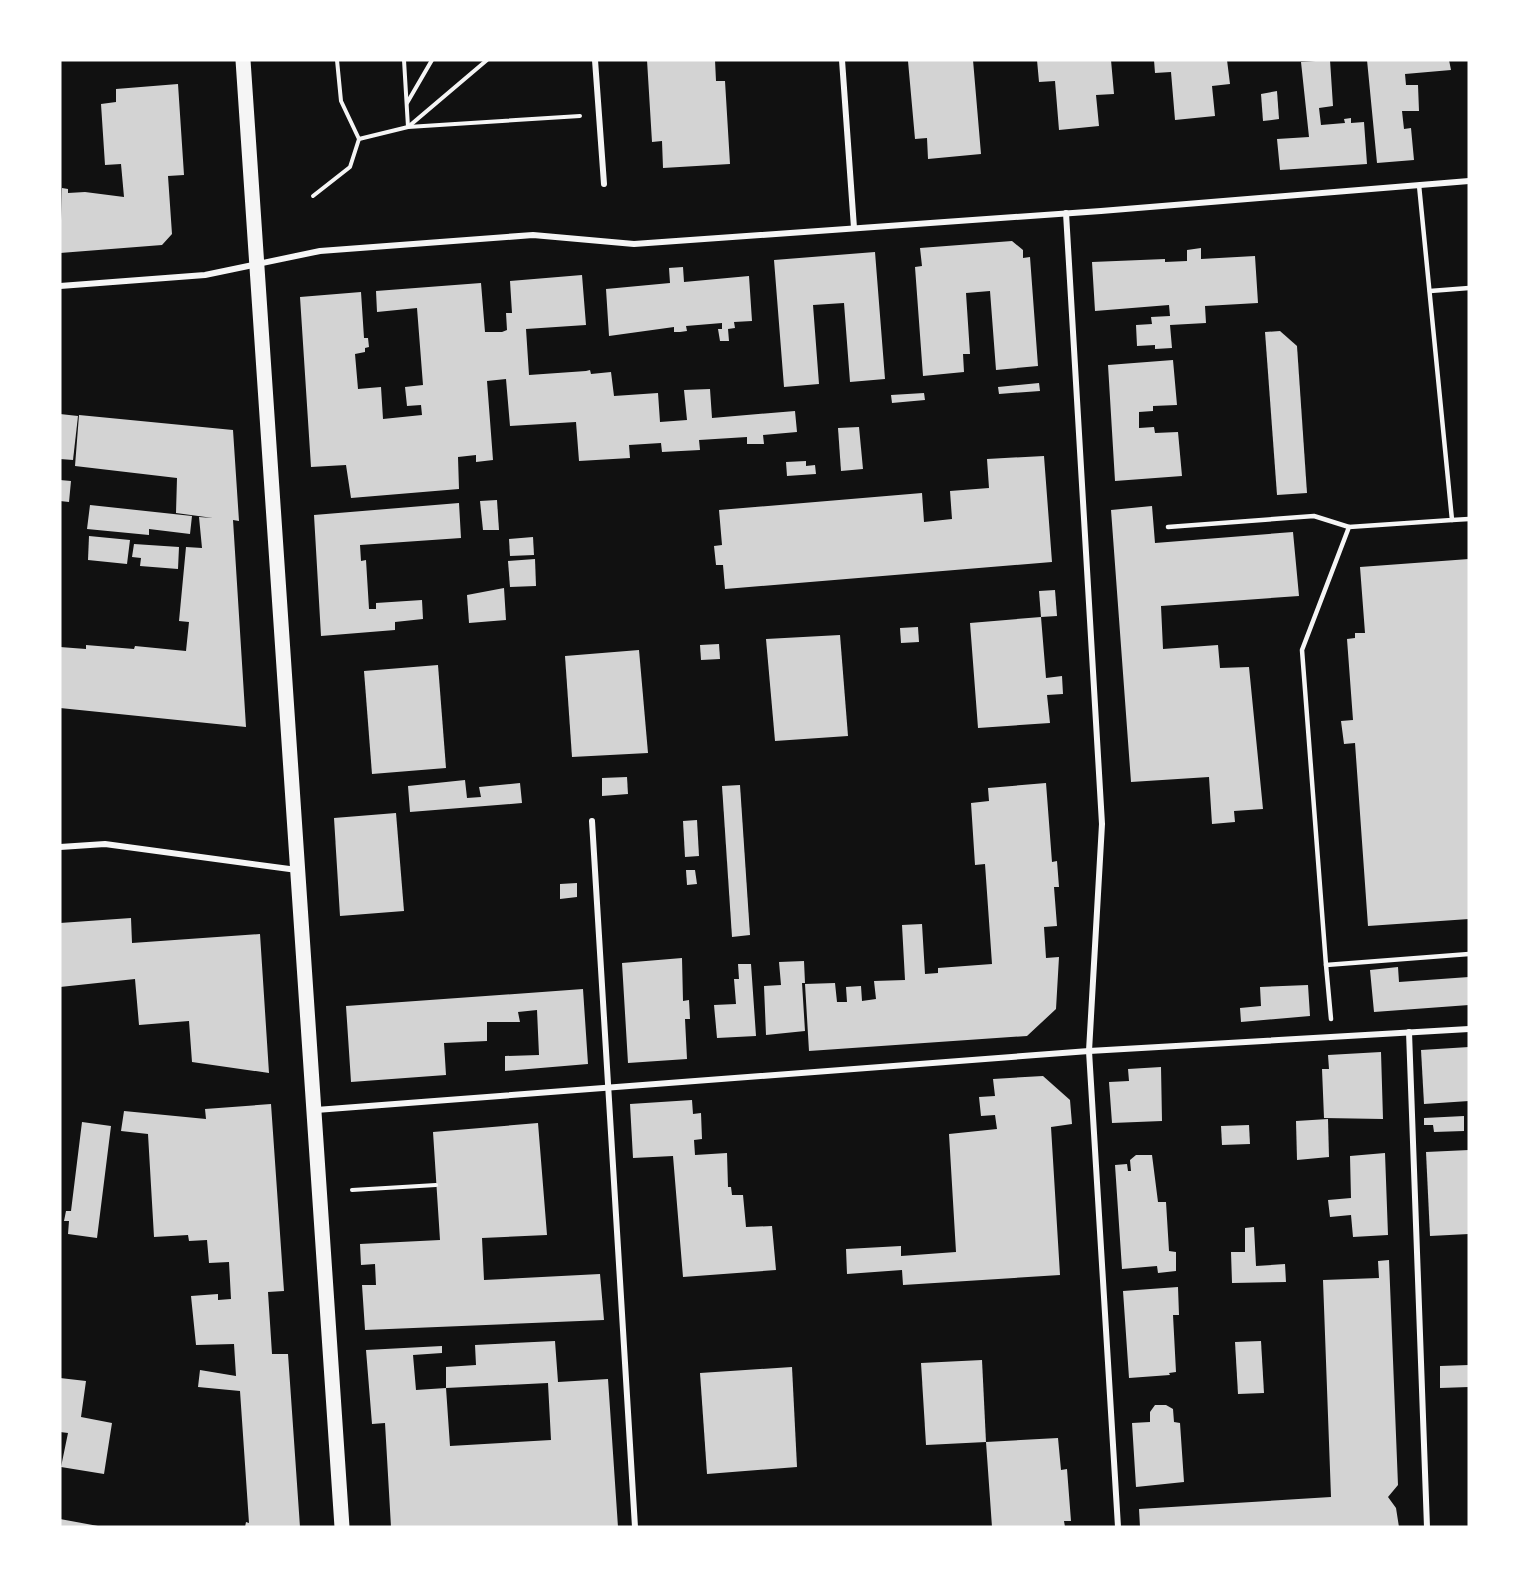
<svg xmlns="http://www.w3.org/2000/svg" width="1529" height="1587" font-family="'IBM Plex Serif',serif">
  <rect width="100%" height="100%" fill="#111"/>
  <!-- building -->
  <g fill="#d3d3d3" fill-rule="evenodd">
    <path d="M647 60H715L716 81H725L730 164 663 168 662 141 652 142Z"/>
    <path d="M922 60H973L981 154 928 159 927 138 915 139 908 61Z"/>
    <path d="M1037 60H1111L1114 94 1096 95 1099 126 1059 130 1055 81 1039 82Z"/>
    <path d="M1154 60H1227L1230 84 1212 86 1215 116 1175 120 1171 72 1155 73Z"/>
    <path d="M1330 60 1333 106 1319 108 1321 125 1345 123 1344 119 1351 118V123L1364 122 1367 164 1280 170 1277 139 1309 137 1301 62Z"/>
    <path d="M1367 60H1449L1451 70 1405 74 1406 85H1418L1419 111H1402L1404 129 1411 128 1414 160 1377 163Z"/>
    <path d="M178 84 184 175 168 176 172 234 162 245 60 253 62 188 68 189V193L85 192 124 197 121 164 105 165 101 104 116 102V89Z"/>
    <path d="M1277 91 1279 119 1263 121 1261 94Z"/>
    <path d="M1012 241 1023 250V258L1030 257 1038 366 996 370 990 291 966 293 970 354H963L964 372 923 376 915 267 922 266 920 248Z"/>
    <path d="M1201 248V259L1255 256 1258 303 1205 306 1206 323 1170 325 1172 348 1155 349V345L1137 346 1136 325 1152 324 1151 317 1170 316 1169 305 1095 311 1092 262 1165 259V262L1187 261V250Z"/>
    <path d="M875 252 885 379 850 382 844 303 813 305 819 384 784 387 774 260Z"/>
    <path d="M683 267 684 282 749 276 752 321 734 322 735 328 728 329 729 341H720L718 329H722V323L686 326 687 331 680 332H674V327L609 336 606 289 670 283 669 268Z"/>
    <path d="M582 275 586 325 526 329 529 375 586 371 590 370 591 374 611 372 614 396 658 393 660 422 687 420 684 390 710 389 712 418 795 411 797 432 763 435 764 444H747V437L699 440 700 450 662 452 661 443 629 445 630 458 579 461 576 422 510 426 506 379 487 381 493 460 476 462V455L458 457 459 489 351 498 346 465 311 467 300 297 361 292 364 338H368L369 347 365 348V352L355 354 358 389 381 387 383 419 422 415 421 405 407 406 405 387 423 385 417 308 377 312 376 291 481 283 485 332H502L507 330 506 313H512L510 281Z"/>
    <path d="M1280 331 1297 346 1307 493 1277 495 1265 332Z"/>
    <path d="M1173 360 1177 405 1153 406V411L1139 412V428L1154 427 1155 433 1178 432 1182 476 1115 481 1108 365Z"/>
    <path d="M1039 383 1040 391 999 394 998 387Z"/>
    <path d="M924 393 925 400 892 403 891 395Z"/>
    <path d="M60 414 78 416 73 460 60 459Z"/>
    <path d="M79 415 233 430 239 521 233 520 246 727 60 708V647L86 649V645L134 649 135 646 186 651 189 622 179 621 186 547 202 548 199 517 213 518 176 513 177 478 75 466Z"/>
    <path d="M859 427 863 469 841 471 838 428Z"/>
    <path d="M1044 456 1052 562 725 589 723 565H716L714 546 722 545 719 510 922 493 924 522 952 519 950 491 989 488 987 459Z"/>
    <path d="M806 461V466L815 465 816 474 787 476 786 462Z"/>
    <path d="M60 480 71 481 69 502 60 501Z"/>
    <path d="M497 500 499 530H483L480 501Z"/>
    <path d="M459 503 461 538 360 545 361 561 366 560 369 609H376V603L422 600 423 619 395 622V630L321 636 314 515Z"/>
    <path d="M90 505 192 516 190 534 149 529V535L87 529Z"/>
    <path d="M1152 506 1155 543 1293 532 1299 596 1161 606 1163 649 1218 645 1220 668 1249 667 1263 809 1234 811 1235 822 1212 824 1209 777 1131 782 1111 510Z"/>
    <path d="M89 536 130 540 127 564 88 560Z"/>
    <path d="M533 537 534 555 510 556 509 539Z"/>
    <path d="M134 544 179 547 178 569 140 566 141 558 132 557Z"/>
    <path d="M535 559 536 586 510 587 508 561Z"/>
    <path d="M1469 559V919L1368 926 1355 743 1344 744 1341 721 1353 720 1347 639 1355 638V633H1365L1360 567Z"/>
    <path d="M504 588 506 620 469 623 467 595Z"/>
    <path d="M1055 590 1057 616 1041 617 1039 591Z"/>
    <path d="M1041 617 1046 678 1062 676 1063 694 1047 695 1050 723 978 728 970 623Z"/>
    <path d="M918 627 919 642 901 643 900 628Z"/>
    <path d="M840 635 848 736 775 741 766 639Z"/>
    <path d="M719 644 720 659 701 660 700 645Z"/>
    <path d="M639 650 648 753 572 757 565 656Z"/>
    <path d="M438 665 446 768 372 774 364 671Z"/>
    <path d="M627 777 628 794 602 796V778Z"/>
    <path d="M465 780 467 798 481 797 479 787 520 783 522 803 410 812 408 786Z"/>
    <path d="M1046 783 1052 862 1057 861 1059 887H1054L1057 926 1044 927 1046 958 1059 957 1056 1009 1027 1036 809 1051 805 984 835 983 837 1002H847L846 987 861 986 862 1001 876 999 874 981 905 980 902 925 922 924 925 974 938 973V968L992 964 985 864 975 865 971 803 989 801 988 788Z"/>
    <path d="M740 785 750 935 732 937 722 786Z"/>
    <path d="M396 813 404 911 340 916 334 818Z"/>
    <path d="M697 820 699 856 685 857 683 821Z"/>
    <path d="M686 870H695L697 884 687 885Z"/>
    <path d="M577 883V897L560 899V884Z"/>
    <path d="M131 918 132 943 260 934 269 1073 192 1062 189 1021 139 1025 135 979 60 987V923Z"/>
    <path d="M682 958 683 1001 689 1000 690 1019H685L687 1059 628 1063 622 963Z"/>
    <path d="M804 961 805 983H802L805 1031 766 1035 764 986 781 985 779 962Z"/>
    <path d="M738 964H751L756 1036 717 1038 714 1005 736 1004 734 979H739Z"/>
    <path d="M1398 967 1399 982 1469 977V1005L1374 1012 1370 970Z"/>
    <path d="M1308 985 1310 1016 1241 1022 1240 1008 1261 1006 1260 987Z"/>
    <path d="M583 989 588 1064 505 1071V1056L539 1055 537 1010 518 1012 520 1022H487V1041L444 1043 446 1075 351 1082 346 1006Z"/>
    <path d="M1469 1047V1101L1424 1104 1421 1050Z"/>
    <path d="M1381 1052 1383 1119 1324 1118 1322 1069H1329L1328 1055Z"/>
    <path d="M1161 1067 1162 1121 1112 1123 1109 1082 1129 1081 1128 1069Z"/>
    <path d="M1043 1076 1070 1100 1072 1124 1051 1127 1060 1275 903 1285 902 1270 847 1274 846 1249 901 1246V1256L956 1252 949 1134 997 1129 995 1115 981 1116 979 1097 995 1096 993 1079Z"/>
    <path d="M692 1100 693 1114 701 1113 702 1139 694 1140 695 1155 727 1153 728 1187H731L732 1195H743L746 1227 772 1226 776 1270 683 1277 673 1156 633 1158 630 1104Z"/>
    <path d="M271 1104 284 1291 268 1292 272 1354H288L300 1527H245L246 1522 249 1523 240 1391 198 1387 200 1370 236 1376 234 1344 196 1345 191 1296 218 1294V1300L231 1299 229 1262 209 1263 207 1240 189 1241 188 1235 154 1237 148 1134 121 1131 124 1111 206 1119 205 1109Z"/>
    <path d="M1464 1116V1131L1434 1132 1433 1125H1424V1118Z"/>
    <path d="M1328 1119 1329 1157 1297 1160 1296 1121Z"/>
    <path d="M82 1122 111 1126 97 1238 68 1234 69 1221H64L66 1211H71Z"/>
    <path d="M538 1123 547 1235 482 1238 484 1280 600 1274 604 1320 365 1330 362 1285H376L375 1264 361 1265 360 1244 440 1240 433 1132Z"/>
    <path d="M1249 1125 1250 1144 1222 1145 1221 1126Z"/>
    <path d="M1469 1150V1234L1430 1236 1426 1152Z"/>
    <path d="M1385 1153 1388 1235 1353 1237 1351 1215 1330 1217 1328 1200 1351 1198 1350 1156Z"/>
    <path d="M1136 1155H1152L1158 1202H1166L1169 1251 1176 1252V1271L1158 1273 1157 1266 1122 1269 1115 1165 1127 1164 1128 1171H1131L1130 1160Z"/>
    <path d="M1254 1227 1256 1266 1285 1264 1286 1282 1232 1283 1231 1252H1245V1228Z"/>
    <path d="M1389 1260 1398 1485 1388 1497 1396 1508 1399 1527H1140L1139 1509 1331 1497 1323 1280 1379 1278 1378 1261Z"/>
    <path d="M1178 1287 1179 1315H1173L1176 1372 1169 1373 1170 1375 1129 1378 1123 1291Z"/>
    <path d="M555 1341 558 1382 608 1379 618 1527H391L385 1423 372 1424 366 1350 442 1346V1353L413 1355 416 1390 446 1388V1367L476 1365 475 1345ZM548 1383 551 1440 450 1446 446 1388Z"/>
    <path d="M1261 1341 1264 1393 1238 1394 1235 1342Z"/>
    <path d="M982 1360 986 1442 926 1445 921 1363Z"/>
    <path d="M1469 1365V1387L1440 1388V1366Z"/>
    <path d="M792 1367 797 1467 707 1474 700 1373Z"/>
    <path d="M60 1378 86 1381 81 1417 112 1423 104 1474 61 1467 68 1433 60 1432Z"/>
    <path d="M1155 1405H1166L1173 1409 1174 1422 1180 1423 1184 1482 1136 1487 1132 1423 1150 1422V1412Z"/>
    <path d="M1058 1438 1061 1470 1067 1469 1071 1521H1064L1065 1527H992L986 1442Z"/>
    <path d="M60 1519 98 1526V1527H60Z"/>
  </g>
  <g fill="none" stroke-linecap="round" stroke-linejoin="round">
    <!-- path -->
    <g stroke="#f5f5f5" stroke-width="4">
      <path d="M337 60 341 101 359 139"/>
      <path d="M404 60 408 127 580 116"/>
      <path d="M407 103 432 60"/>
      <path d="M313 196 350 167 359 139 408 127 487 60"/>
      <path d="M352 1190 436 1185"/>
    </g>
    <!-- service -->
    <g stroke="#f5f5f5" stroke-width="4.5">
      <path d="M1419 185 1452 520 1349 527 1302 650 1326 965 1469 954"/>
      <path d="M1430 291 1469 288"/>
      <path d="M1452 520 1469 519"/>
      <path d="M1168 527 1314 516 1349 527"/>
      <path d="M1326 965 1331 1019"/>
    </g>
    <!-- minor -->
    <g stroke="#f5f5f5" stroke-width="6">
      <path d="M595 60 604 184"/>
      <path d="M842 60 854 228"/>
      <path d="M1066 213 1102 824 1089 1051 1118 1527"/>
      <path d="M60 286 205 275 320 251 533 235 634 244 1101 211 1469 181"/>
      <path d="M592 821 635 1527"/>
      <path d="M60 847 105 844 297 870"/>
      <path d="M1409 1032 1427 1527"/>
      <path d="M316 1110 1089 1051 1469 1029"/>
    </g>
    <!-- primary -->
    <path stroke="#f5f5f5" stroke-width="15" d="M243 60 342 1527"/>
  </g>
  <!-- border -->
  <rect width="1529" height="1587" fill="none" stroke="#ffffff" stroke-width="123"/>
</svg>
